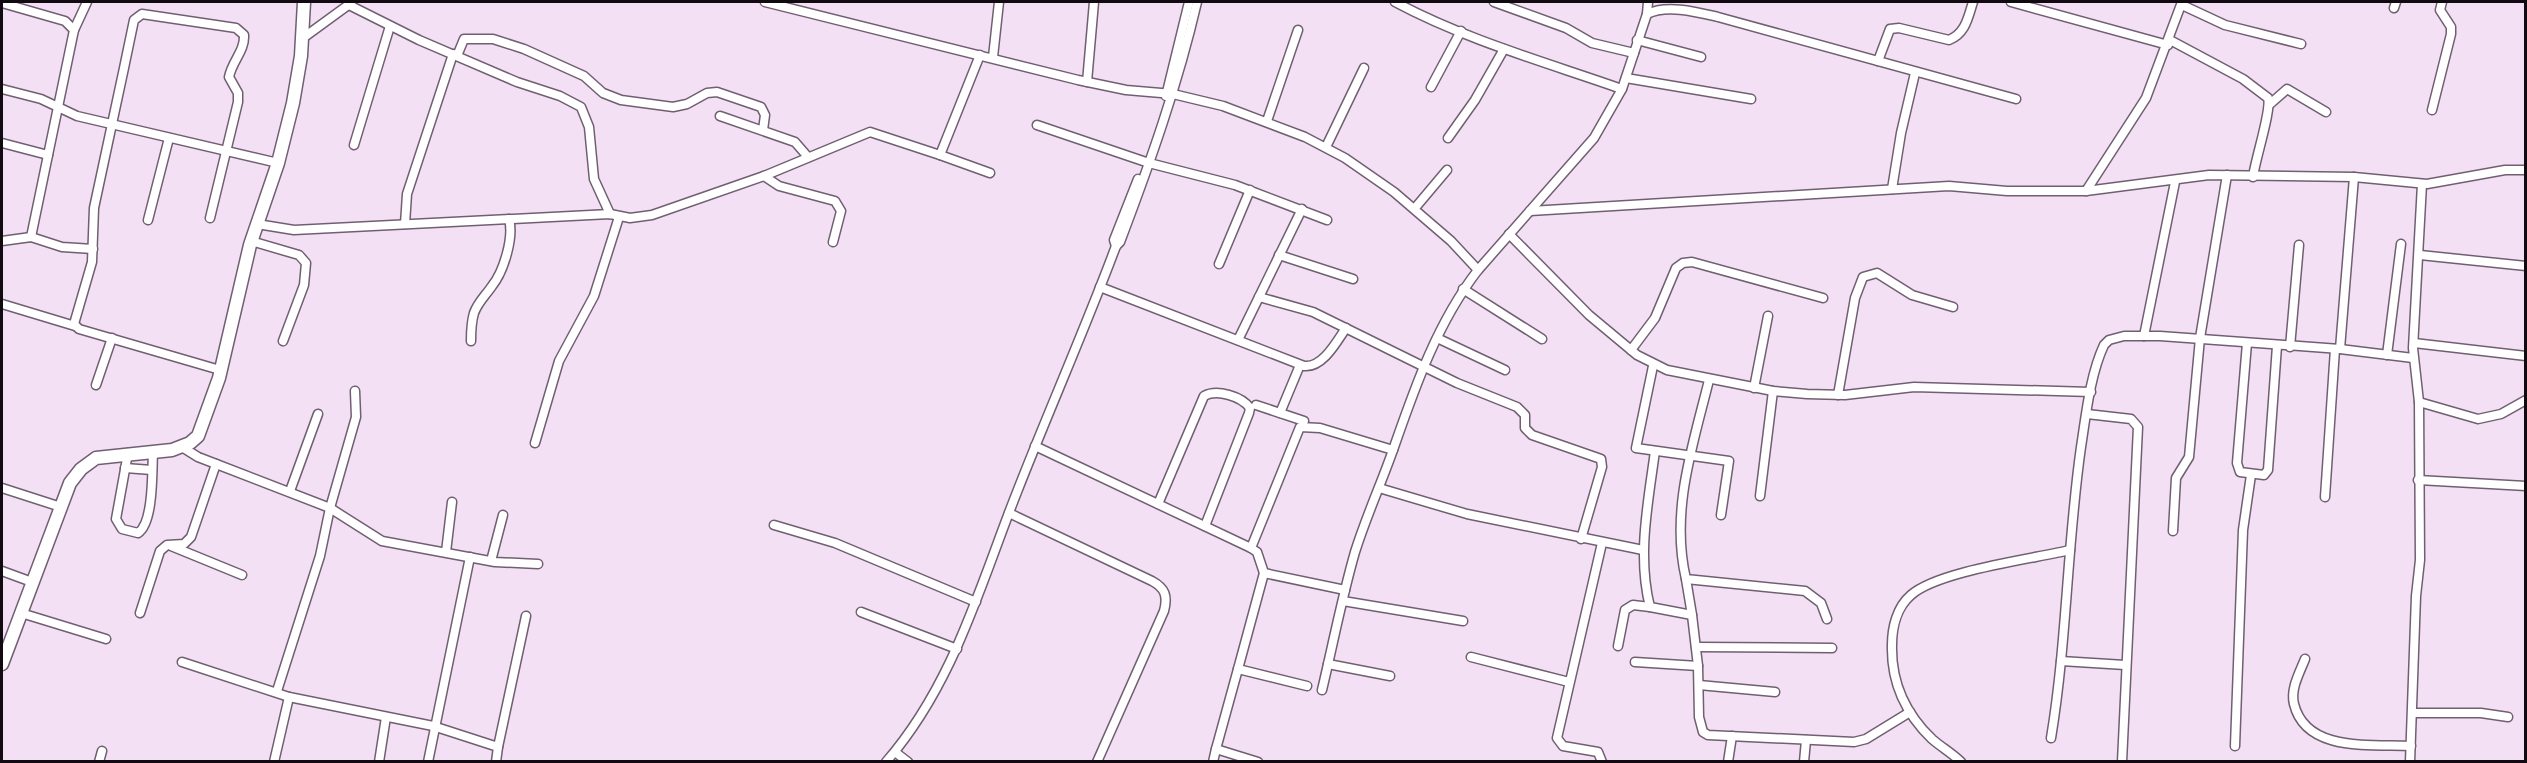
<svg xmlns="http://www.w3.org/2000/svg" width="2527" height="763" font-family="'PT Sans Narrow',sans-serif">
  <rect width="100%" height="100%" fill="#f4e0f5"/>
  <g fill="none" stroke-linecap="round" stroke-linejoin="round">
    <defs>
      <g id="street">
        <path d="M765 2 1078 80 1126 90 1173 94 1223 106 1305 137 1345 158 1394 192 1451 241 1478 270"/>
        <path d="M1395 2C1466 40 1545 62 1622 89"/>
        <path d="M1494 2 1566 28 1592 43 1634 53"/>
        <path d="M2011 2 2168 45"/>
        <path d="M2 3 65 21 74 30 31 237"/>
        <path d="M349 5 419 40 517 82 560 96 581 107 589 127 594 179 610 214"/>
        <path d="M2182 5 2225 25 2301 44"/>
        <path d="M2394 8 2396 2"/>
        <path d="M1647 14 1648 2"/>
        <path d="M74 30 87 2"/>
        <path d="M303 38 351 3"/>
        <path d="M1637 40 1701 57"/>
        <path d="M2170 40 2243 79 2268 98C2272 109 2255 160 2253 177"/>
        <path d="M457 56 464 39H493L524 49 584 76 603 93 621 100 673 107 687 104 707 93 717 92 761 107 765 115 763 130"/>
        <path d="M993 57 999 2"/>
        <path d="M1878 61 1890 29 1899 28 1949 40C1966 33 1968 17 1973 2"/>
        <path d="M1626 78 1751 99"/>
        <path d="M1087 82 1094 2"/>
        <path d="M1431 87 1461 31"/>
        <path d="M2 89 41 99 77 116 278 163"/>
        <path d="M1166 96 1189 2"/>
        <path d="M2270 104 2287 89 2326 112"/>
        <path d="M2432 110 2451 34V27L2440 10 2442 2"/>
        <path d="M720 116 795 142 808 157"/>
        <path d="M1267 121 1298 30"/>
        <path d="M1037 125 1149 163 1235 185 1327 220"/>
        <path d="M1448 138 1475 100 1504 49"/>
        <path d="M2 143 48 155"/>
        <path d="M354 145 390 26"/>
        <path d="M1326 147 1364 68"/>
        <path d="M940 155 990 173"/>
        <path d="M764 176 779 186 835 201 841 211 833 242"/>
        <path d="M1892 189 1901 133 1915 73"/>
        <path d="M2086 191 2146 98 2182 2"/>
        <path d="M1415 208 1447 170"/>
        <path d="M1530 211 1949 186 2007 191H2086L2209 175 2354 177 2427 184 2505 170H2526"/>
        <path d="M210 218 238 102V93L229 77C232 61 245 51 244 35L236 28 142 14 134 20 124 68 94 208 92 262 74 324 79 329 220 370"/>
        <path d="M148 220 169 138"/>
        <path d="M257 224 294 230 610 214 630 218 652 215 764 176 870 132 940 155 980 55"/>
        <path d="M405 224 407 194 453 54"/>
        <path d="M1509 234 1589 315 1637 355 1667 370 1773 391 1807 394 1845 395 1914 387 2091 392"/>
        <path d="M2 241 31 237 62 247 93 249"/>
        <path d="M251 241 299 255 306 263 304 285 283 341"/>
        <path d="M1116 246 1114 240 1138 179"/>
        <path d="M1279 255 1353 279"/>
        <path d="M2420 255 2526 266"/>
        <path d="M1219 264 1250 190"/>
        <path d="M1100 287 1304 366C1323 368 1337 341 1346 328"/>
        <path d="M1463 289 1542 339"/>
        <path d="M1259 297 1313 312 1457 383 1517 407 1525 415V428L1532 435 1601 459 1602 467 1581 539"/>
        <path d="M2 304 75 326"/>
        <path d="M2144 336 2175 182"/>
        <path d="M1437 338 1505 370"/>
        <path d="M1238 340 1302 209"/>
        <path d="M471 341C471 332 471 323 474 313 478 302 486 295 492 286 504 271 514 237 509 219"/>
        <path d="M2247 343 2237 463 2240 472 2264 475 2268 470 2277 346"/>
        <path d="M2414 343 2526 356"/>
        <path d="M2290 347 2299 245"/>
        <path d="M2340 349 2354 177"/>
        <path d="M1631 350 1655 318 1676 268 1683 263 1692 262 1823 298"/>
        <path d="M2387 355 2401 244"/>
        <path d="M1653 366 1636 448 1729 461 1721 515"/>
        <path d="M1709 380C1693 445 1670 511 1686 579L1805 591 1821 603 1827 619"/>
        <path d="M96 385 112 338"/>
        <path d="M1754 388 1768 316"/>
        <path d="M1838 395 1855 298 1863 277 1877 273 1912 295 1953 307"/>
        <path d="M2419 402 2478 419 2501 414 2526 400"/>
        <path d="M1256 405 1304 421"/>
        <path d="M1280 413 1300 365"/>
        <path d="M2087 414 2131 419 2138 427 2122 762"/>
        <path d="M535 443 559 361 594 296 619 217"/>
        <path d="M1035 446 1251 548 1257 552 1264 573"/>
        <path d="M182 447 198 457 330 508 382 541 495 562 538 564"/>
        <path d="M1655 451C1648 504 1637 555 1650 607L1692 615 1698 666 1699 717 1703 732 1708 735 1854 742 1866 739 1910 712"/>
        <path d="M128 453 116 519 122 529 138 533C154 523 152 469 153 451"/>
        <path d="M125 468 152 470"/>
        <path d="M2418 480 2526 486"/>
        <path d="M2 488 61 507"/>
        <path d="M1379 488 1467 514 1643 550"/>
        <path d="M290 491 318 414"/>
        <path d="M1760 496 1773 391"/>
        <path d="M2325 497 2335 349"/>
        <path d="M1158 504 1204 396C1217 389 1241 396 1250 408L1249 413 1205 526"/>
        <path d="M1009 513 1152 581C1165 588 1168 596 1164 611L1097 762"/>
        <path d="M774 525 835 543 976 602"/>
        <path d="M2173 531 2176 478 2189 457 2200 338 2227 175"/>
        <path d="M1602 543 1557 738 1563 746 1598 752 1602 762"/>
        <path d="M171 546 242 575"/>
        <path d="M1251 548 1300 427 1320 428 1393 450"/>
        <path d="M446 552 452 502"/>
        <path d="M491 561 503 515"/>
        <path d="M2 571 32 582"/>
        <path d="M1686 579 1692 615"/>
        <path d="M1343 601 1463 621"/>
        <path d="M861 612 957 649"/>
        <path d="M21 613 106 639"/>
        <path d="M140 613 160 551 167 545 184 544 191 537 216 464"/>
        <path d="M1618 646 1625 610 1633 605 1650 607"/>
        <path d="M1696 647 1832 648"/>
        <path d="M1471 657 1569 682"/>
        <path d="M2305 659C2300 672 2290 689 2294 704 2306 753 2372 744 2411 746"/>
        <path d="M2061 661 2125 665"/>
        <path d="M182 662 289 697 433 726 498 747 496 762"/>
        <path d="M1635 662 1698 666"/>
        <path d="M1328 664 1390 676"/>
        <path d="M1238 669 1264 573 1345 590"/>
        <path d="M1699 685 1775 692"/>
        <path d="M1322 690C1333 644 1342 597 1355 552 1366 517 1381 484 1393 450 1415 387 1437 323 1478 270L1594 138 1622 89 1647 14C1667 4 1697 12 1718 17L2016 99"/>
        <path d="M277 691 320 556 330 508 356 417 355 391"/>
        <path d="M2413 713H2481L2508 717"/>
        <path d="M2051 738C2067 642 2067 544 2081 447 2086 415 2090 375 2104 345L2109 340 2124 336H2160L2340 349 2413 358"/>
        <path d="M2235 746 2243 530 2251 475"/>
        <path d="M498 747 526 616"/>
        <path d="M895 752 908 762"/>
        <path d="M99 762 102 751"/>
        <path d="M274 762 289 697"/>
        <path d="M379 762 386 717"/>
        <path d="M428 762 470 557"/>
        <path d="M886 762C954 684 980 585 1017 492 1049 410 1085 329 1116 246L1120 242C1150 163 1178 84 1197 2"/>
        <path d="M1213 762 1216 749"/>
        <path d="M1258 762 1216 749 1238 669 1307 686"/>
        <path d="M1728 762 1732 736"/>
        <path d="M1804 762 1806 740"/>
        <path d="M1961 762C1952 753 1941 747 1932 739 1905 713 1891 682 1892 645 1892 627 1897 607 1911 595 1938 571 2032 559 2070 550"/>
        <path d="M2410 762 2416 596 2420 560 2419 402 2413 348 2422 184"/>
      </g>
      <path id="secondary" d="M2 664 70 483 81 469 96 458 172 450 190 443 198 436 219 378 250 245 278 163 293 103 301 56 304 2"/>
    </defs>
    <!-- street casing -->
    <use href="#street" stroke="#705f71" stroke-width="11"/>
    <!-- secondary casing -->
    <use href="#secondary" stroke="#705f71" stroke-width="15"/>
    <!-- street -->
    <use href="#street" stroke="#fff" stroke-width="8"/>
    <!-- secondary -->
    <use href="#secondary" stroke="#fff" stroke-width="12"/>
  </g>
  <!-- border -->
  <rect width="2527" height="763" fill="none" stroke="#110b11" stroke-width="6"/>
</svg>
